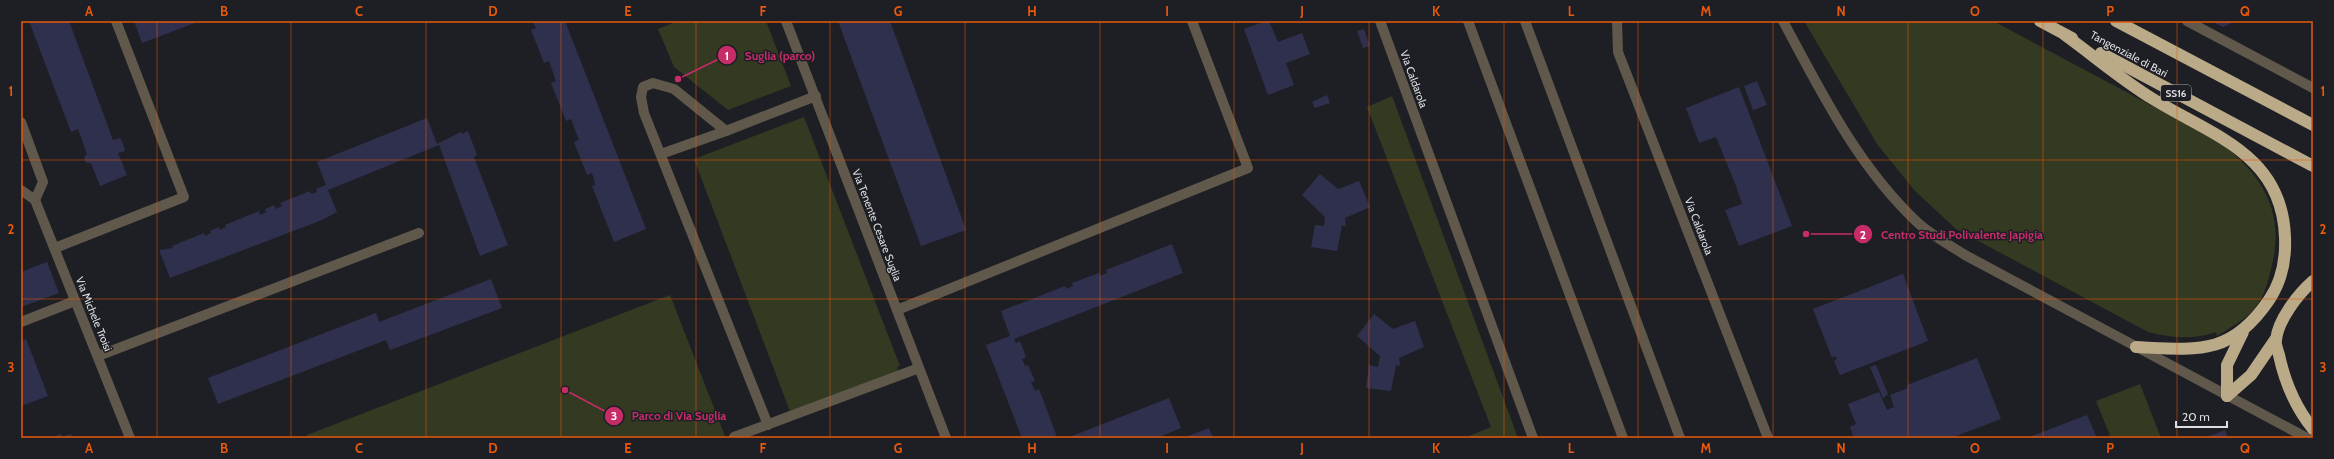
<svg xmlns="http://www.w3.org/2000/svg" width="2334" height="459" font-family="Cabin,sans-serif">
  <rect width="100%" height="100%" fill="#1e1f25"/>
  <!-- green -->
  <g fill="#343921">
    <path d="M678 21H766L791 86 728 110 674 67 658 29Z"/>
    <path d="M1804 21H1993L2218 141C2263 175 2286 212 2271 269 2268 281 2265 294 2258 304 2249 318 2231 327 2217 336L2216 332C2193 340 2171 338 2148 332L1956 229 1915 191 1877 144Z"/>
    <path d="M1392 96 1518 438H1464L1491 427 1367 107Z"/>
    <path d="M804 117 900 366 897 367 899 373 791 414 694 159Z"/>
    <path d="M670 295 725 436 719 438H308L307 435Z"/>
    <path d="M2140 384 2161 438H2111L2096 401Z"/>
  </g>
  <!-- building -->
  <g fill="#2f304e">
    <path d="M29 21H69L113 140 120 138 123 144 125 151 118 153 127 175 100 186 91 163H86L84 157 87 154 78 129 71 132Z"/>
    <path d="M134 21H200L142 43Z"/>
    <path d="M532 21H565L646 229 614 242 592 186 595 185 593 176 592 173 587 175 574 142 579 140 571 119 566 121 551 83 556 81 549 61 544 63 531 30 536 28Z"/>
    <path d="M838 21H890L966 230 921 246Z"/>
    <path d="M1266 21H1269L1278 42 1302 33 1310 54 1286 63 1294 85 1268 95 1244 29Z"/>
    <path d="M2211 21H2236L2223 27Z"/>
    <path d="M1364 29 1370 46 1363 48 1357 31Z"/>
    <path d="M1757 81 1767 105 1753 110 1744 86Z"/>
    <path d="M1739 87 1792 226 1739 246 1725 210 1742 204 1736 186 1716 137 1699 143 1686 108Z"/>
    <path d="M1327 95 1330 103 1315 108 1312 102Z"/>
    <path d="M427 118 437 144 461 132 462 134 468 131 477 155 474 157 508 245 480 256 439 145 328 190 337 212 322 220 170 278 159 250 173 248 172 246 204 233 205 236 211 233 210 231 219 227 220 230 226 227 225 225 259 211 260 215 266 212 265 209 274 205 276 209 282 206 280 203 310 191 311 194 317 192 316 189 326 185 317 162Z"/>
    <path d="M1320 174 1338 189 1359 181 1370 207 1345 218 1346 226H1342L1337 251 1311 247 1315 225 1324 226 1325 217 1302 195Z"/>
    <path d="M1172 244 1183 273 1014 339 1016 343 1020 341 1026 357 1022 359 1025 366 1028 365 1035 381 1031 382 1035 391 1039 389 1057 437 1022 438 986 345 1010 336 1001 311 1065 286 1066 289 1073 286 1072 283 1099 273 1100 276 1107 273 1106 270Z"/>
    <path d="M47 262 59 293 21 307V272Z"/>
    <path d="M1903 274 1928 341 1840 375 1834 361 1837 359 1835 356 1832 358 1813 309Z"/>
    <path d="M491 279 502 308 390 350 386 340 218 404 208 378 376 313 379 322Z"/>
    <path d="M1374 314 1393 329 1415 321 1424 347 1399 358 1400 366 1396 365 1391 391 1366 388 1369 365 1378 367 1380 356 1357 336Z"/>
    <path d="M26 339 48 396 21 406V341Z"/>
    <path d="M1977 358 2001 419 1951 438H1854L1850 427 1856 424 1848 404 1879 392 1887 410 1894 407 1890 395 1908 388 1907 385Z"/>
    <path d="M1876 365 1888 394 1883 398 1870 367Z"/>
    <path d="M1169 398 1181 428 1157 438H1067Z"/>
    <path d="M2087 415 2097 438H2027Z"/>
    <path d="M1209 428 1213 438H1183Z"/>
    <path d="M2225 430 2228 438H2204Z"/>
    <path d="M61 434 62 437 71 434 72 438H50Z"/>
  </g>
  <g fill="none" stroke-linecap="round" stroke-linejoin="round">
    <!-- minor -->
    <g stroke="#60594b" stroke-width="10">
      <path d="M786 21 946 438"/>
      <path d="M1380 21 1533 438"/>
      <path d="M1468 21 1623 438"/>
      <path d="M1525 21 1680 438"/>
      <path d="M1617 21 1618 52 1768 438"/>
      <path d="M1783 21C1821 92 1858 167 1918 223 1931 235 1950 245 1965 255L2307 438"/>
      <path d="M2187 21 2313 88"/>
      <path d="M21 122 43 182 35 200 21 190"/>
      <path d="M661 154 726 131"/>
      <path d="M35 200 130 438"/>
      <path d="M55 248 184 197 116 21"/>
      <path d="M897 310 1248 168 1192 21"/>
      <path d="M21 322 75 301"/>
      <path d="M98 356 419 233"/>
      <path d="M768 425 644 113 641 97 643 87 653 83 674 89 726 131 816 96"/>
      <path d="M734 437 919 368"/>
    </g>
    <!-- highway -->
    <g stroke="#bbaa87" stroke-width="12">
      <path d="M2040 21 2072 38"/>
      <path d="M2116 21 2313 125"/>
      <path d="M2065 35C2094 56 2122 80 2153 99 2213 136 2282 154 2285 237 2286 260 2282 281 2269 300 2231 356 2197 350 2136 347"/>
      <path d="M2101 53 2313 166"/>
      <path d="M2313 281C2298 294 2278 320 2276 340 2275 344 2278 351 2279 355 2285 383 2295 407 2313 429"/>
      <path d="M2227 396 2251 375 2275 340"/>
      <path d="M2227 396V365L2243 332"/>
    </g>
  </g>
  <!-- grid -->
  <path fill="none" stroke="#e8590c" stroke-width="1" stroke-opacity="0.55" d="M157 21V438M291 21V438M426 21V438M561 21V438M696 21V438M830 21V438M965 21V438M1100 21V438M1234 21V438M1369 21V438M1504 21V438M1638 21V438M1773 21V438M1908 21V438M2043 21V438M2177 21V438M21 160H2313M21 299H2313"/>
  <g text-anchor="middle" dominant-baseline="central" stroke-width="3" stroke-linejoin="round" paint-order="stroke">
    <!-- shield labels -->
    <rect fill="#1e1f25" stroke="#a4a5a9" stroke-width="1" x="2161" y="85" width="30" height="16" rx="3"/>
    <g font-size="10" font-weight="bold" fill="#dddee2">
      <text x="2176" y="93">SS16</text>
    </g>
    <!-- street labels -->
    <g font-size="11" fill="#dddee2" stroke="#1e1f25">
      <text transform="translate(2129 54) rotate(28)">Tangenziale di Bari</text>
      <text transform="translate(1414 79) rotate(70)">Via Caldarola</text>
      <text transform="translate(877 225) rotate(69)">Via Tenente Cesare Suglia</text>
      <text transform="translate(1699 226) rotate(69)">Via Caldarola</text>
      <text transform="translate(94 314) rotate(68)">Via Michele Troisi</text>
    </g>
  </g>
  <!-- callouts -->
  <path fill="none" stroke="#c52c68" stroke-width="1.5" d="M678 79L727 55M1806 234L1863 234M565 390L614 416"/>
  <g fill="#c52c68" stroke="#1e1f25" stroke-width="1.5">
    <circle cx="678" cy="79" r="4"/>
    <circle cx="1806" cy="234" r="4"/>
    <circle cx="565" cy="390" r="4"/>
    <circle cx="727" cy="55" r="10"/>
    <circle cx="1863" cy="234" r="10"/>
    <circle cx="614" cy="416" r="10"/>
  </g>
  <g font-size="12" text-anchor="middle" font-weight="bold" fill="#fff">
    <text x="727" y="60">1</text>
    <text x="1863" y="239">2</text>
    <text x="614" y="420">3</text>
  </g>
  <g font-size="12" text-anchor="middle" font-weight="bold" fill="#c52c68" stroke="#1e1f25" stroke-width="3" stroke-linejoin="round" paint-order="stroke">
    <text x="780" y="60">Suglia (parco)</text>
    <text x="1962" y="239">Centro Studi Polivalente Japigia</text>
    <text x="679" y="420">Parco di Via Suglia</text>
  </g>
  <!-- border -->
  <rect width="2334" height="459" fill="none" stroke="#1e1f25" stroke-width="44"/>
  <!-- scale -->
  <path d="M2176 421v6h51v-6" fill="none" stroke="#dddee2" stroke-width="2"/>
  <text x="2182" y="421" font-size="12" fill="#dddee2" stroke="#1e1f25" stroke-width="3" paint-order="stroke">20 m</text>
  <rect x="22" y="22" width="2290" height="415" fill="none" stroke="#e8590c" stroke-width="1.5"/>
  <g font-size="13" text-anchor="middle" font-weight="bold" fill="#e8590c">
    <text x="89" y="16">A</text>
    <text x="224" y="16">B</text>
    <text x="359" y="16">C</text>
    <text x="493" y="16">D</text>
    <text x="628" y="16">E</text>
    <text x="763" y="16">F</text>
    <text x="898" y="16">G</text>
    <text x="1032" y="16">H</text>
    <text x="1167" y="16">I</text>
    <text x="1302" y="16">J</text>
    <text x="1436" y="16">K</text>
    <text x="1571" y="16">L</text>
    <text x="1706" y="16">M</text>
    <text x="1841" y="16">N</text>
    <text x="1975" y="16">O</text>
    <text x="2110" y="16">P</text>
    <text x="2245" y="16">Q</text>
    <text x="11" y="96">1</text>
    <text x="2323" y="96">1</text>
    <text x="11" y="234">2</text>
    <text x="2323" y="234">2</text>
    <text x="11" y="372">3</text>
    <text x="2323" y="372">3</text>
    <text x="89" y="453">A</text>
    <text x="224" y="453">B</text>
    <text x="359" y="453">C</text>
    <text x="493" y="453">D</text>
    <text x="628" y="453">E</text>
    <text x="763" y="453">F</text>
    <text x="898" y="453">G</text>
    <text x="1032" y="453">H</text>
    <text x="1167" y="453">I</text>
    <text x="1302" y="453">J</text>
    <text x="1436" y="453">K</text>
    <text x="1571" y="453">L</text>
    <text x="1706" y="453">M</text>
    <text x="1841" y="453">N</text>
    <text x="1975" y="453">O</text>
    <text x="2110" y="453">P</text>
    <text x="2245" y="453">Q</text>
  </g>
</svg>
